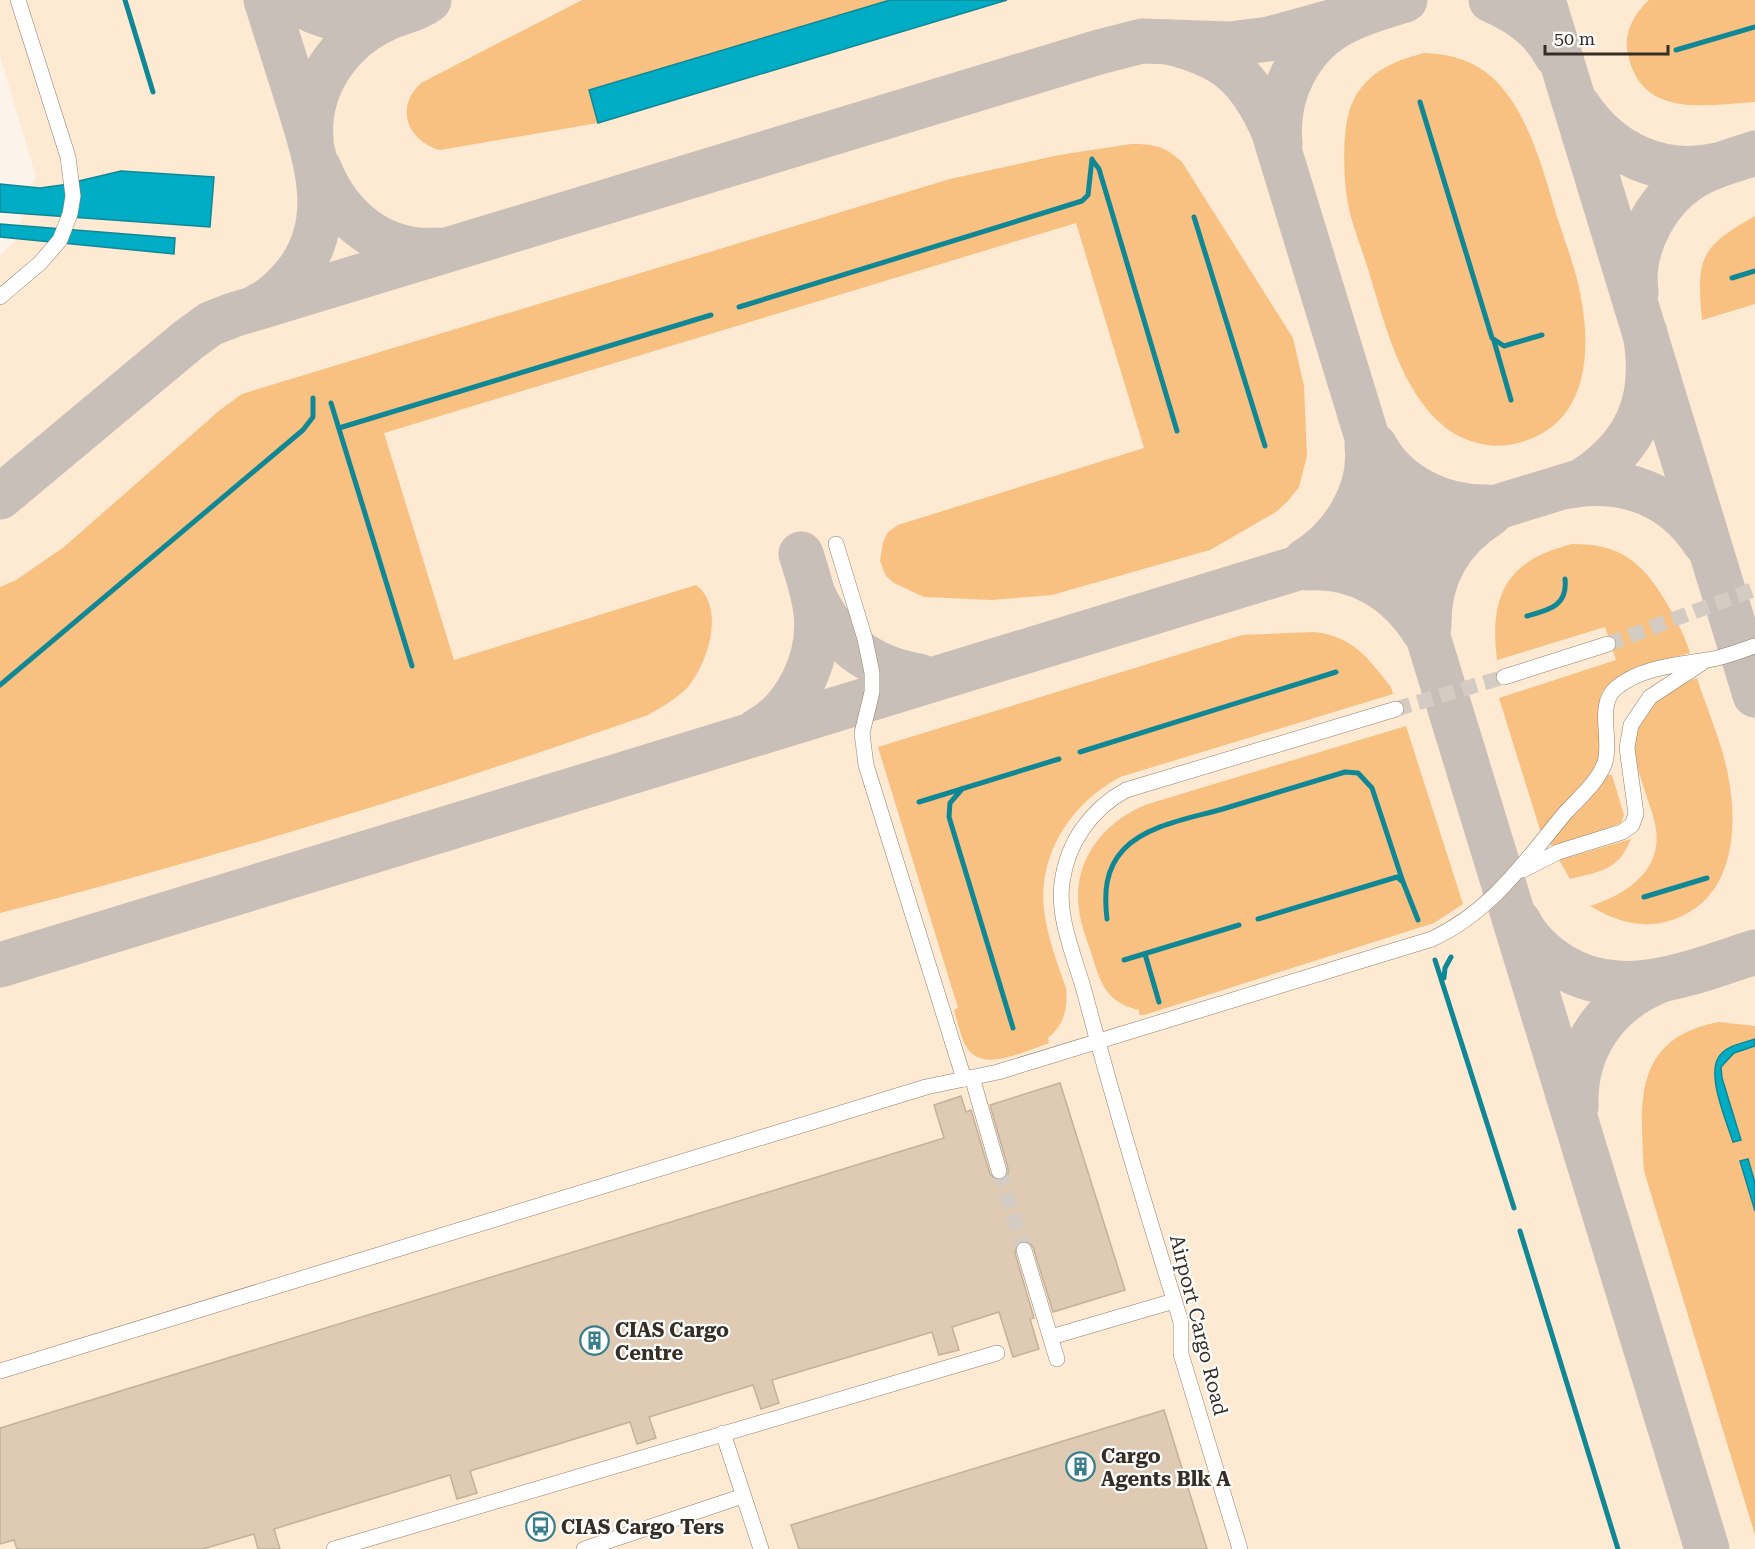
<svg xmlns="http://www.w3.org/2000/svg" width="1755" height="1549" font-family="'Roboto Serif',serif">
  <rect width="100%" height="100%" fill="#fcf4eb"/>
  <!-- built -->
  <path fill="#fee9d2" d="M0 0H1755V1549H0V255L14 242 36 177 0 56Z"/>
  <!-- green -->
  <g fill="#f8c181">
    <path d="M582 0H890L589 90 598 123 440 150C408 141 394 108 421 83Z"/>
    <path d="M1649 0H1755V102C1705 105 1641 119 1628 54 1623 33 1634 14 1649 0Z"/>
    <path d="M1424 53C1452 54 1476 61 1497 82 1531 118 1544 174 1558 220 1566 245 1577 272 1581 298 1593 361 1584 433 1508 445 1487 448 1463 441 1446 428 1400 392 1384 320 1367 266 1361 246 1352 225 1348 204 1343 176 1341 123 1354 99 1370 70 1395 61 1424 53Z"/>
    <path d="M1131 144C1154 144 1165 146 1182 162L1293 338 1304 386 1307 456 1299 487 1288 501 1276 512 1210 550 1052 595 992 600 924 597 894 583 886 576 880 561 883 542 888 532 898 525 1144 448 1076 223 384 433 454 660 696 585C726 607 708 664 687 688 676 699 662 707 648 715 435 790 219 857 0 913V587L16 580 64 547 220 410 242 394 950 179 1059 155Z"/>
    <path d="M1755 216V304L1702 320C1696 258 1700 247 1755 216Z"/>
    <path d="M1572 544C1620 544 1642 561 1666 602 1676 619 1684 634 1690 653 1666 660 1605 671 1600 700 1597 716 1604 734 1601 751 1596 775 1558 814 1541 833L1499 698 1616 660 1605 627 1497 660C1489 595 1507 560 1572 544Z"/>
    <path d="M1314 632C1354 637 1367 657 1391 687L1393 694 1120 777C1070 804 1035 857 1045 917 1049 941 1058 965 1066 988 1068 1009 1064 1025 1048 1038L1049 1043C1027 1050 981 1075 966 1046 960 1036 958 1022 954 1010L958 1008 878 747 1242 635Z"/>
    <path d="M1697 678C1707 710 1722 742 1728 775 1738 824 1735 892 1682 916 1650 931 1620 924 1590 906 1625 895 1662 872 1656 829 1654 815 1647 799 1643 785 1639 772 1633 758 1634 744 1635 732 1642 721 1649 711 1661 693 1677 684 1697 678Z"/>
    <path d="M1406 726 1463 904 1434 923 1144 1015H1139V1010C1107 1003 1100 983 1092 955 1087 940 1081 926 1079 910 1072 860 1104 821 1148 804Z"/>
    <path d="M1608 775H1612L1624 815 1621 823 1553 848 1549 842Z"/>
    <path d="M1631 839C1618 871 1601 871 1570 879L1559 860Z"/>
    <path d="M1719 1022 1755 1026V1039C1744 1043 1729 1046 1720 1055 1705 1069 1728 1123 1733 1142L1741 1140 1722 1078 1721 1067 1734 1053 1755 1046V1183L1748 1159 1740 1162 1755 1211V1535L1644 1171C1640 1102 1633 1038 1719 1022Z"/>
  </g>
  <!-- water -->
  <g fill="#00adc5" stroke="#108795" stroke-width="1.5">
    <path d="M890 0H1007L598 123 589 90Z"/>
    <path d="M121 171 214 177 210 227 0 212V184L40 188 62 185Z"/>
    <path d="M0 224 175 238 174 254 0 237Z"/>
    <path d="M1755 1039V1046L1734 1053 1721 1067 1722 1078 1741 1140 1733 1142C1727 1122 1704 1071 1721 1054 1729 1045 1744 1043 1755 1039Z"/>
    <path d="M1748 1159 1755 1183V1211L1740 1161Z"/>
  </g>
  <g fill="none" stroke-linecap="round" stroke-linejoin="round">
    <!-- stream -->
    <g stroke="#108795" stroke-width="5">
      <path d="M125 0 153 92"/>
      <path d="M1676 50 1755 27"/>
      <path d="M1420 102 1492 338 1504 346 1542 335"/>
      <path d="M1093 161 1099 169 1177 431"/>
      <path d="M1194 217 1265 446"/>
      <path d="M1732 278 1755 271"/>
      <path d="M739 307 1082 201 1088 195 1092 159"/>
      <path d="M1494 341 1511 400"/>
      <path d="M331 403 412 666"/>
      <path d="M339 428 711 315"/>
      <path d="M1527 616C1549 610 1568 606 1565 579"/>
      <path d="M0 685 303 430 313 417V398"/>
      <path d="M1080 752 1336 672"/>
      <path d="M962 789 950 803 949 817 1013 1028"/>
      <path d="M919 802 1059 759"/>
      <path d="M1644 897 1707 878"/>
      <path d="M1107 919C1104 893 1105 869 1124 849 1148 824 1193 818 1226 808 1265 796 1305 784 1345 772L1358 773 1372 788 1403 882"/>
      <path d="M1258 919 1397 877 1403 882 1418 920"/>
      <path d="M1145 954 1159 1002"/>
      <path d="M1124 960 1239 925"/>
      <path d="M1435 960 1514 1208"/>
      <path d="M1444 978 1445 968 1451 957"/>
      <path d="M1520 1231 1618 1549"/>
    </g>
    <!-- taxiway -->
    <g stroke="#c8c0b8" stroke-width="45">
      <path d="M293 0C322 19 350 23 383 20"/>
      <path d="M1491 0C1517 11 1543 29 1556 55"/>
      <path d="M1543 0 1755 695"/>
      <path d="M1168 42C1226 56 1249 76 1273 130L1707 1549"/>
      <path d="M1579 107C1610 154 1663 178 1718 165"/>
      <path d="M311 139C307 88 338 42 383 20 398 12 415 11 429 0"/>
      <path d="M1280 144C1275 95 1299 45 1344 22 1363 12 1384 6 1405 0"/>
      <path d="M319 168C339 219 382 254 438 250"/>
      <path d="M1636 292C1630 245 1659 193 1702 172 1719 164 1737 159 1755 153"/>
      <path d="M260 305C275 298 285 287 295 275 338 221 316 160 298 101 287 67 277 34 266 0"/>
      <path d="M1375 446C1396 486 1443 508 1488 507"/>
      <path d="M1569 486C1624 476 1674 495 1705 543"/>
      <path d="M0 497 187 341 210 324 233 315 1099 52 1142 41 1229 44 1269 39 1360 14"/>
      <path d="M1305 561C1343 538 1372 491 1367 446"/>
      <path d="M1308 568C1356 565 1397 589 1423 630"/>
      <path d="M813 594C834 640 868 668 919 676"/>
      <path d="M1429 626C1428 579 1449 540 1490 514"/>
      <path d="M757 731C797 710 821 657 816 613 814 593 807 573 801 554"/>
      <path d="M1519 922C1528 940 1543 954 1560 965 1622 1004 1692 972 1755 952"/>
      <path d="M0 965 1582 481C1638 445 1657 398 1645 333"/>
      <path d="M1576 1107C1574 1049 1605 1003 1659 981"/>
    </g>
  </g>
  <!-- building -->
  <g fill="#dfcab4" stroke="#c5b19b" stroke-width="1.5">
    <path d="M1060 1083 1125 1290 1053 1312 1033 1247 1027 1241 1017 1243 1015 1253 1034 1318 1030 1319 1039 1349 1013 1357 999 1312 952 1327 959 1350 939 1355 932 1332 772 1380 779 1403 761 1409 753 1385 649 1417 656 1438 637 1444 630 1422 470 1471 477 1493 457 1499 450 1475 274 1529 280 1549H258L254 1534 203 1549H17L14 1540 0 1544V1428L944 1138 934 1105 961 1096 966 1112 971 1110 990 1174 996 1180H1002L1008 1174V1168L990 1105Z"/>
    <path d="M1164 1410 1207 1549H799L791 1525Z"/>
  </g>
  <g fill="none" stroke-linecap="round" stroke-linejoin="round">
    <!-- minor-tunnel -->
    <g stroke="#d4ccc3" stroke-width="15" stroke-dasharray="15 8" stroke-linecap="butt">
      <path d="M1608 644 1755 589"/>
      <path d="M1396 709 1504 677"/>
      <path d="M999 1171 1024 1250"/>
    </g>
    <defs>
      <g id="minor">
        <path d="M0 297 40 263 60 240 70 214 73 196 68 157 18 0"/>
        <path d="M836 544 865 639 872 673V692L862 733 866 765 964 1079"/>
        <path d="M1504 677 1608 644"/>
        <path d="M1523 870 1558 852 1622 832 1632 825 1636 814 1627 748 1631 725 1650 697 1702 663"/>
        <path d="M972 1077 999 1171"/>
        <path d="M1024 1250 1057 1359"/>
        <path d="M1051 1337 1174 1301"/>
        <path d="M0 1371 926 1087 998 1072 1432 939C1492 911 1525 861 1566 812 1579 798 1599 781 1605 762 1612 739 1596 705 1616 688 1641 667 1677 665 1707 660 1723 658 1739 651 1755 646"/>
        <path d="M723 1433 761 1549"/>
        <path d="M334 1549 997 1353"/>
        <path d="M584 1549 743 1496"/>
        <path d="M1240 1549 1181 1354V1322C1147 1213 1114 1104 1085 994 1076 960 1057 919 1062 883 1067 843 1091 809 1126 790L1396 709"/>
      </g>
    </defs>
    <!-- minor casing -->
    <use href="#minor" stroke="#907d69" stroke-width="16"/>
    <!-- minor -->
    <use href="#minor" stroke="#fff" stroke-width="15"/>
  </g>
  <!-- icons -->
  <defs>
    <symbol id="building-ring" viewBox="-11 -11 22 22"><circle r="9.5" fill="#fff" stroke="#397e8c" stroke-width="1.5"/><path d="M-4-6H4V6H1V3H-1V6H-4ZM-2.5-4.3h1.7v1.8h-1.7ZM.8-4.3h1.7v1.8H.8ZM-2.5-1h1.7V.8h-1.7ZM.8-1h1.7V.8H.8Z" fill="#397e8c"/></symbol>
    <symbol id="bus-ring" viewBox="-11 -11 22 22"><circle r="9.5" fill="#fff" stroke="#397e8c" stroke-width="1.5"/><path d="M-5-6H5V4H4V6H2V4H-2V6H-4V4H-5ZM-3.5-4V0h7V-4ZM-3.5 1.2v1.5H-2V1.2ZM2 1.2v1.5H3.5V1.2Z" fill="#397e8c"/></symbol>
  </defs>
  <g fill-rule="evenodd">
    <use href="#building-ring" x="578" y="1324" width="33" height="33"/>
    <use href="#building-ring" x="1064" y="1450" width="33" height="33"/>
    <use href="#bus-ring" x="524" y="1510" width="33" height="33"/>
  </g>
  <g text-anchor="middle" dominant-baseline="central" stroke-width="4.5" stroke-linejoin="round" paint-order="stroke">
    <!-- street labels -->
    <g font-size="20" fill="#362e25" stroke="#fff">
      <text transform="translate(1199 1325) rotate(76)">Airport Cargo Road</text>
    </g>
    <!-- poi labels -->
    <g font-size="20" font-weight="bold" fill="#362e25" stroke="#fff" text-anchor="start">
      <text x="615" y="1330">CIAS Cargo<tspan x="615" dy="23">Centre</tspan></text>
      <text x="1101" y="1456">Cargo<tspan x="1101" dy="23">Agents Blk A</tspan></text>
      <text x="561" y="1527">CIAS Cargo Ters</text>
    </g>
  </g>
  <!-- scale -->
  <path d="M1545 45v9h123v-9" fill="none" stroke="#362e25" stroke-width="3"/>
  <text x="1554" y="45" font-size="18" fill="#362e25" stroke="#ffffff" stroke-width="4.5" paint-order="stroke">50 m</text>
</svg>
